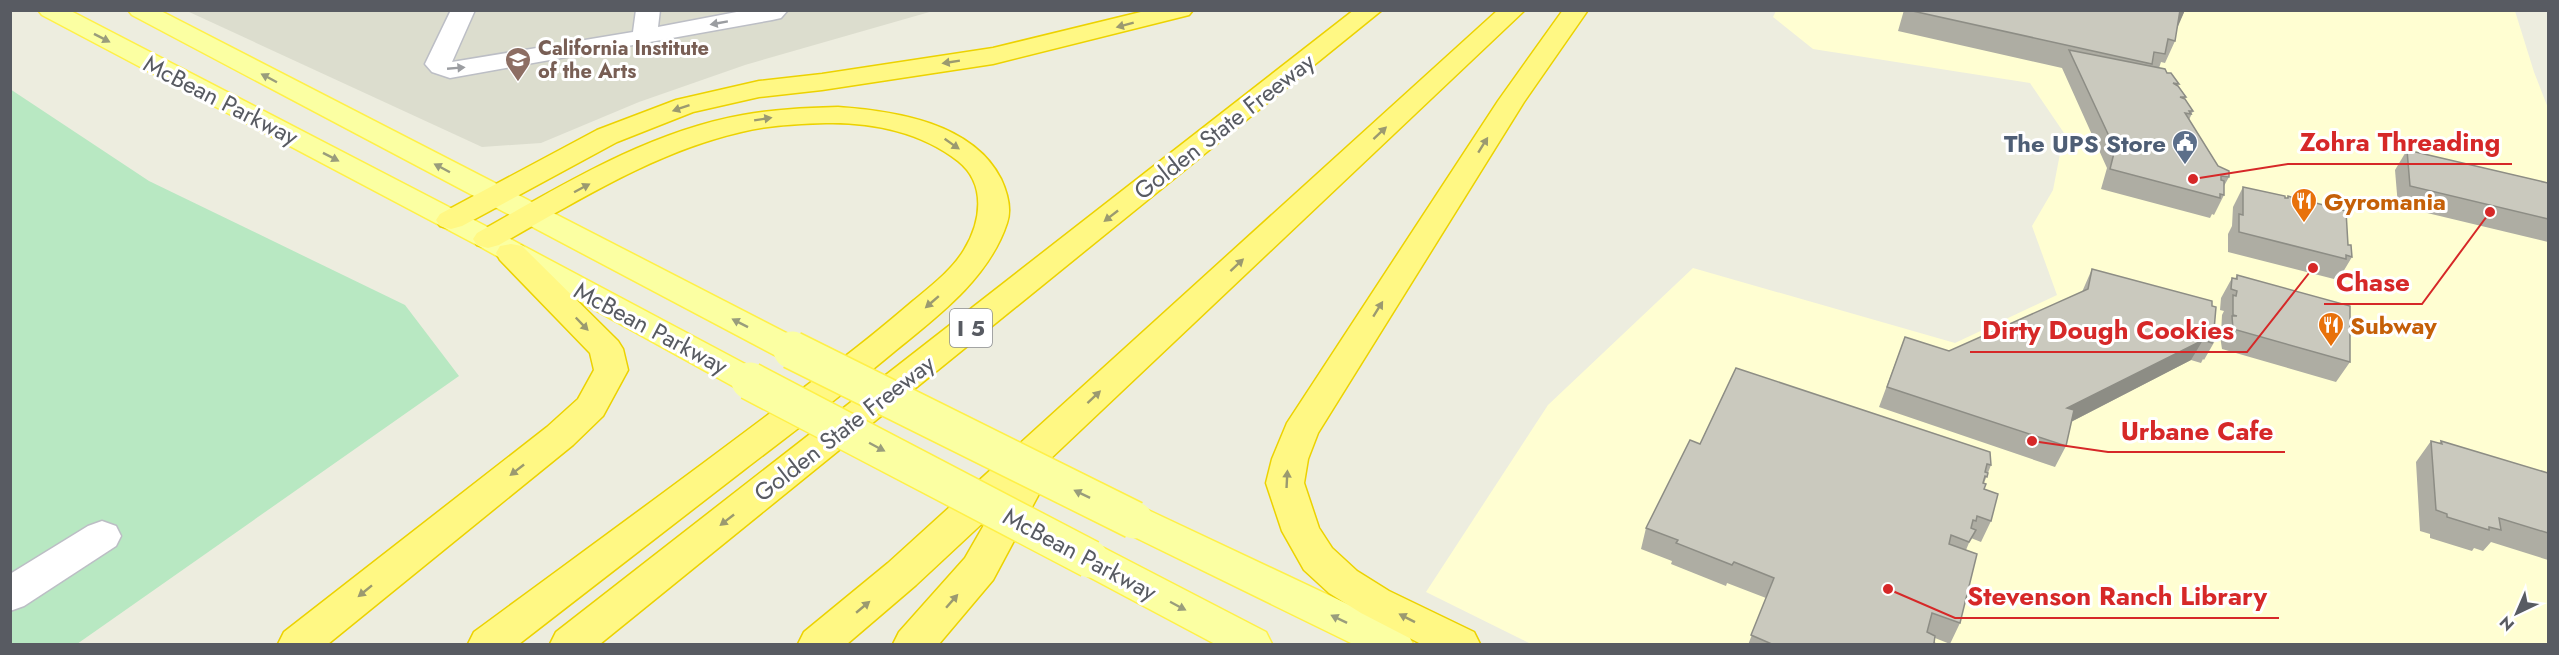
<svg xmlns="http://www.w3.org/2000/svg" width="2559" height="655" font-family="Jost,sans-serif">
  <rect width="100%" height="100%" fill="#ededdf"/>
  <!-- commercial -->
  <path fill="#fffed2" d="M1776 11H2515L2534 72 2548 108V644H1531L1426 592 1548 405 1693 268 1955 343 2057 295 2032 226 2053 190 2064 133 2030 83 1813 49 1773 17Z"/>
  <!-- education -->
  <path fill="#dcddce" d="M187 11H933L745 65 639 102 541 143 482 147Z"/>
  <!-- green -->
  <path fill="#b8e8c2" d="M10 89 149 181 405 305 459 376 77 644H11Z"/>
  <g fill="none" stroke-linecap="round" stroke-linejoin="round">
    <defs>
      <g id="minor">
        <path d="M451 10H475L452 62 633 32 636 10H660L658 27 747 10H788L781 18 772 20 450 78 432 72 425 64Z"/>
        <path d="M102 521 116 526 121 536 116 546 24 606 10 611V574L88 526Z"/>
      </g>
      <g id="major">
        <path d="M38 10H69L499 233 762 373 767 381 762 389 750 393 738 389 477 245 42 15Z"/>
        <path d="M128 10H159L804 342 809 350 804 358 792 361 780 358 132 15Z"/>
        <path d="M1134 506 1148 510 1407 632 1413 644H1353L1120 530 1115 520 1120 510Z"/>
        <path d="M1090 544 1104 548 1266 632 1272 644H1215L1076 570 1070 559 1076 548Z"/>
      </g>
      <g id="highway">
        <path d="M1149 10H1193L1189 15 993 64 822 90 759 97 693 112 617 142 462 226 451 229 440 226 436 220 440 214 597 130 676 100 759 81 822 74 993 48Z"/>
        <path d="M1354 10H1382L600 644H550L556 632Z"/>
        <path d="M1498 10H1525L1028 480 1034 482 1040 492 993 580 939 644H893L899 632 965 558 988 518 916 585 847 644H798L804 632 888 563Z"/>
        <path d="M1563 10H1588L1524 102 1318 433 1308 459 1304 483 1319 528 1332 548 1357 571 1389 591 1474 632 1480 644H1421L1361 613 1329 593 1304 570 1282 531 1266 483 1272 459 1287 423 1498 101Z"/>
        <path d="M838 107C895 111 973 123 1001 179 1007 192 1012 209 1007 223 989 278 938 316 895 351 846 392 796 430 745 469 670 527 594 586 519 644H468L474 632C592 545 711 459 827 370 857 348 885 325 913 301 931 286 952 270 964 250 981 222 987 184 958 161 921 132 872 122 826 123 797 124 769 125 741 132 654 152 576 202 499 245L488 248 477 245 473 239 477 233C561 186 647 132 743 115 775 109 806 108 838 107Z"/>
        <path d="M511 244 522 246 618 341 623 349 628 370 603 416 573 445 328 644H278L284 632 547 427 578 399 594 370 590 353 500 260 496 253 500 246Z"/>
      </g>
    </defs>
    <!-- minor casing -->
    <use href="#minor" stroke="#bcbec5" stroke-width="3"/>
    <!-- major casing -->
    <use href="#major" stroke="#fff047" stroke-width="3"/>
    <!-- highway casing -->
    <use href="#highway" stroke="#ecd200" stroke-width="3"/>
    <!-- minor -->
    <use href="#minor" fill="#fff" fill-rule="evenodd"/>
    <!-- major -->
    <use href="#major" fill="#fbffa2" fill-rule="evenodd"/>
    <!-- highway -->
    <use href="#highway" fill="#fff884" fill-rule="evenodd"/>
    <defs>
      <g id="major-bridge">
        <path d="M792 350 1134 520"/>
        <path d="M750 381 1090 559"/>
      </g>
    </defs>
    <!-- major-bridge casing -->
    <use href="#major-bridge" stroke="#fff047" stroke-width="40" stroke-linecap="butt"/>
    <!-- major-bridge -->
    <use href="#major-bridge" stroke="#fbffa2" stroke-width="37"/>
  </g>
  <!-- wall -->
  <g fill="#aeada3">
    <path d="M1904 10H2185L2177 27 2175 41 2165 63 2161 62 2159 68 2167 73 2179 84 2178 85 2186 97 2185 99 2193 111 2189 120 2218 166 2229 177 2224 186V195L2214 215 2212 214 2210 218 2101 189 2107 168 2062 68 1898 31Z"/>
    <path d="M2407 150 2548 183V242L2398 206 2395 170Z"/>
    <path d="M2243 187 2287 198 2288 196 2311 204 2312 202 2348 245 2352 257 2340 277 2336 276 2334 279 2228 252V234L2232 226 2233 207Z"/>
    <path d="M2092 269 2212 306 2214 330 2216 339 2204 360 2203 359 2201 363 2191 360 2071 422 2066 446 2055 467 1879 407 1905 337 1949 351 2082 292Z"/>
    <path d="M2237 275 2350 362 2336 382 2222 349 2220 336 2221 334 2222 315 2224 311 2220 310 2221 298 2232 278 2235 279Z"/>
    <path d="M1736 368 1991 465 1984 483 1991 521 1981 542 1971 538 1966 550 1960 623 1950 644 1935 638 1934 643 1938 645H1748L1766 598 1727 583 1726 586 1671 564 1672 561 1641 549 1646 528 1700 444Z"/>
    <path d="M2431 441 2439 443 2441 441 2548 473V560L2491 542 2483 551 2474 548 2472 551 2430 538V534L2420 531 2416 462Z"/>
  </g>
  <!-- shaded-wall -->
  <g fill="#8d8d85">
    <path d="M2180 10H2185L2176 31Z"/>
    <path d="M2203 340 2191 360 2057 429 2067 408Z"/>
  </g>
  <!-- building -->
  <g fill="#cac9be" stroke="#8d8d85" stroke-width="1.5">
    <path d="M1908 10H2180L2175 41 2168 39 2165 54 2154 52 2152 64Z"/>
    <path d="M2069 50 2165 69 2167 73H2171L2179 84 2173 83 2178 86 2186 97H2180L2185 99 2193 111H2189L2191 114 2185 113 2218 166 2229 171V177L2221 176V180L2224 181V195L2220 194V198L2110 169 2115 149Z"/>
    <path d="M2407 150 2548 183V219L2410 186Z"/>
    <path d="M2243 187 2285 196V198H2288V196L2313 204 2312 202 2346 211 2348 245H2351L2352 257 2346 255V259L2239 232V214L2243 215Z"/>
    <path d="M2092 269 2212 301V306L2216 307 2214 330 2217 331 2216 339H2213L2212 343 2203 340 2067 408 2074 410 2066 446 1887 387 1905 337 1949 351 2088 289Z"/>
    <path d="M2237 275 2350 306V362L2233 329 2232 316H2237L2233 315V295L2236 296 2237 291 2231 289 2232 278 2237 279Z"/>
    <path d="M1736 368 1990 452 1991 465 1987 464 1985 472 1988 473 1987 477 1985 476 1983 483 1986 484 1984 489 1998 494 1991 521 1977 516 1976 521 1973 520 1971 528 1976 530 1969 542 1951 535 1949 544 1977 554 1960 623 1932 613 1927 632 1935 636 1934 643 1938 645H1774L1751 635 1774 578 1734 562 1732 565 1676 543 1678 540 1646 528 1690 440 1700 444Z"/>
    <path d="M2431 441 2442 444 2441 441 2548 473V533L2499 518 2501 530 2489 527V530L2447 517V514L2436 510Z"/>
  </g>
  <!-- one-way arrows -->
  <defs><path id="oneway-solid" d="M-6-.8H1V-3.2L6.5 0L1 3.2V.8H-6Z" transform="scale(1.5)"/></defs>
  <g fill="#9b9da1">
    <use href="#oneway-solid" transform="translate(719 23) rotate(170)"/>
    <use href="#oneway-solid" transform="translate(456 68) rotate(-5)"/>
  </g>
  <g fill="#9b9a70">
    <use href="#oneway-solid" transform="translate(1125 25) rotate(165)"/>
    <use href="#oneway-solid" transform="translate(951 62) rotate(171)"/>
    <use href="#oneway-solid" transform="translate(681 108) rotate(161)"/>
    <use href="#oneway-solid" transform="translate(763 119) rotate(-9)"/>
    <use href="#oneway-solid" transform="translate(1380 133) rotate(-43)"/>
    <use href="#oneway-solid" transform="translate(952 144) rotate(35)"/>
    <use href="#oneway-solid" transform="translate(1483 145) rotate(-58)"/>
    <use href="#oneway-solid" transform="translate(582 188) rotate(-28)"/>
    <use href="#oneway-solid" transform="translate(1111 216) rotate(142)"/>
    <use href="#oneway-solid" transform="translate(1237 265) rotate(-43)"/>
    <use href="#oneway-solid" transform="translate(932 302) rotate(139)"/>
    <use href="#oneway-solid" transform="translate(1378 309) rotate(-58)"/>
    <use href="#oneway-solid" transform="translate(582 324) rotate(46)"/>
    <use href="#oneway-solid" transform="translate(1094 397) rotate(-43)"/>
    <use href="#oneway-solid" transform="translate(517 470) rotate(142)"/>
    <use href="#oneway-solid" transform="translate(1287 479) rotate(-87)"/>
    <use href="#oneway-solid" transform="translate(727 520) rotate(142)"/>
    <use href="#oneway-solid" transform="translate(365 591) rotate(141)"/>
    <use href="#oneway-solid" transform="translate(952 601) rotate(-49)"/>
    <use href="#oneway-solid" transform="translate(863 607) rotate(-40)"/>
    <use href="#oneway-solid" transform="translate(1407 618) rotate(-153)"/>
  </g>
  <g fill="#999d7c">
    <use href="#oneway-solid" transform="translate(102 38) rotate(27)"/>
    <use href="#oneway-solid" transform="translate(269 78) rotate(-152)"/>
    <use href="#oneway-solid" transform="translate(331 157) rotate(27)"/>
    <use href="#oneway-solid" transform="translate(442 168) rotate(-152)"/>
    <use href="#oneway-solid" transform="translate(740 323) rotate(-153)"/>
    <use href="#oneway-solid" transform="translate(877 447) rotate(28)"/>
    <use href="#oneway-solid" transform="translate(1082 494) rotate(-154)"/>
    <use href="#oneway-solid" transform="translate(1178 606) rotate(28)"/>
    <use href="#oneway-solid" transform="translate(1339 619) rotate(-154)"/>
  </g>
  <!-- icons -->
  <defs>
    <symbol id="university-pin" viewBox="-11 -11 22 30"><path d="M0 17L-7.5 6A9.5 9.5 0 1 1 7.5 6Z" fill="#8d6e63" stroke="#fff"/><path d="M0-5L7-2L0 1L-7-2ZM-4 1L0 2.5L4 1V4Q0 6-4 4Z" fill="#fff"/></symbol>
    <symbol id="civic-pin" viewBox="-11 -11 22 30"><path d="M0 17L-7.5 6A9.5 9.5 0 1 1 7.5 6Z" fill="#5c6f8a" stroke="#fff"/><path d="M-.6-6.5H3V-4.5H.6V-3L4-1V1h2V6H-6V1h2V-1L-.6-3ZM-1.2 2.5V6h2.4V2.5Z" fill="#fff"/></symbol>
    <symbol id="restaurant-pin" viewBox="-11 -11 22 30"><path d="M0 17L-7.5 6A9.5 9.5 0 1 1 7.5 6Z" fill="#e8710a" stroke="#fff"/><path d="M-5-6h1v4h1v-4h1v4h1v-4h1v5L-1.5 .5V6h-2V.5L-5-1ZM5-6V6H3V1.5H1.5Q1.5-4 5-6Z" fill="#fff"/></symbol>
  </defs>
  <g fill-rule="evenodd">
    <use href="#university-pin" x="503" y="45" width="30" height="40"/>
    <use href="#civic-pin" x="2170" y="128" width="30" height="40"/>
    <use href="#restaurant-pin" x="2289" y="186" width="30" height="40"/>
    <use href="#restaurant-pin" x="2316" y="310" width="30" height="40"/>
  </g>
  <g text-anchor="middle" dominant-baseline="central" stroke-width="6" stroke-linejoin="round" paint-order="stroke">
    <!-- far-education labels -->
    <g font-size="20" font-weight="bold" fill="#785e54" stroke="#fff" text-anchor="start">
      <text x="538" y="48">California Institute<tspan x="538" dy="23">of the Arts</tspan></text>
    </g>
    <!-- shield labels -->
    <rect fill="#fff" stroke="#8a8c91" stroke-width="1.5" x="950" y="309" width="42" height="38" rx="4.5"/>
    <g font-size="22" font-weight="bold" fill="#585b62">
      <text x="971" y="328">I 5</text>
    </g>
    <!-- street labels -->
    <g font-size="24" fill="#585b62" stroke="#fff">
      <text transform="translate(221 100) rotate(27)">McBean Parkway</text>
      <text transform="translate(1224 126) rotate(-38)">Golden State Freeway</text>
      <text transform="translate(651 328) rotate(28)">McBean Parkway</text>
      <text transform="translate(844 428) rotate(-38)">Golden State Freeway</text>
      <text transform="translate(1080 554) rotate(28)">McBean Parkway</text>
    </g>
    <!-- service labels -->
    <g font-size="24" font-weight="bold" fill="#4e5e75" stroke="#fff" text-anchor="end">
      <text x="2166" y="143">The UPS Store</text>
    </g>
    <!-- food labels -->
    <g font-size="24" font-weight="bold" fill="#c56008" stroke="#fff" text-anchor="start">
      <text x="2324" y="201">Gyromania</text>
      <text x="2350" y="325">Subway</text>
    </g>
  </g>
  <!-- callouts -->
  <path fill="none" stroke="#d62828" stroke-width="2" d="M2193 179L2288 164H2512M2490 212L2422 304H2324M2313 268L2247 352H1970M2032 441L2108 452H2285M1888 589L1955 618H2279"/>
  <g fill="#d62828" stroke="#fff" stroke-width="2">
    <circle cx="2193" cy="179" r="6"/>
    <circle cx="2490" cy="212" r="6"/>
    <circle cx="2313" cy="268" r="6"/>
    <circle cx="2032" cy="441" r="6"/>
    <circle cx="1888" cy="589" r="6"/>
  </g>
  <g font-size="26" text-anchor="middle" font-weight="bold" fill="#d62828" stroke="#fff" stroke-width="6" stroke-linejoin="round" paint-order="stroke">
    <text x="2400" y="151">Zohra Threading</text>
    <text x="2373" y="291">Chase</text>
    <text x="2108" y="339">Dirty Dough Cookies</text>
    <text x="2197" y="440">Urbane Cafe</text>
    <text x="2117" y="605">Stevenson Ranch Library</text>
  </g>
  <!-- border -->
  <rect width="2559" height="655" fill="none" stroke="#585b62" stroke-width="24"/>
  <!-- north arrow -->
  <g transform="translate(2517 613) rotate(224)" stroke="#ffffff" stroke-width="4.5" paint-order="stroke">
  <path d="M0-4.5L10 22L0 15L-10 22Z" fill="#585b62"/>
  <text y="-9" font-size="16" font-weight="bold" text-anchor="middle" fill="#585b62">N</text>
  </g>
</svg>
